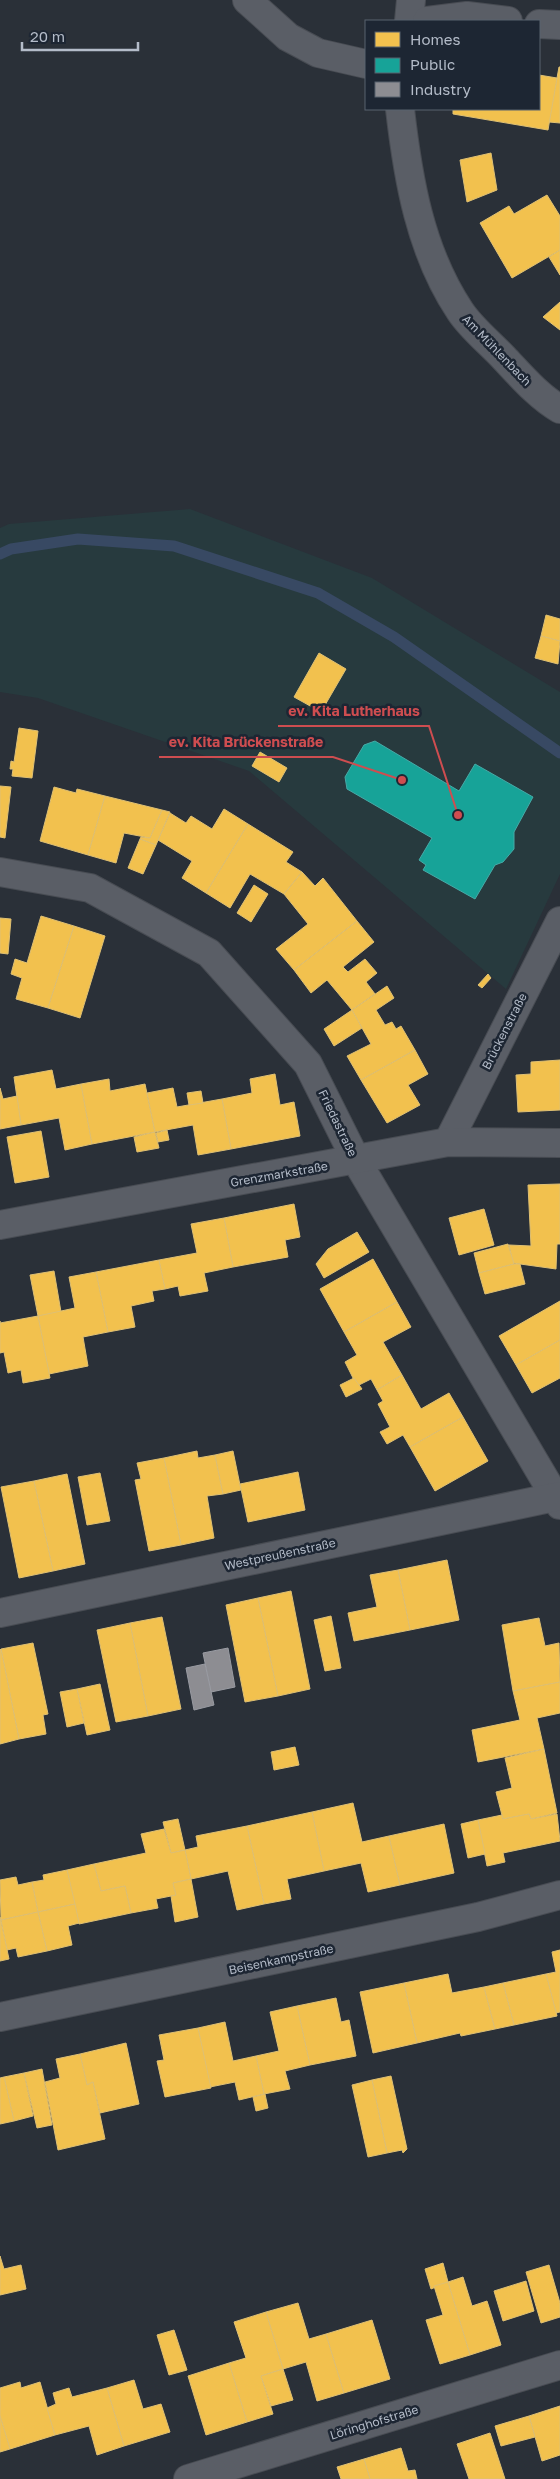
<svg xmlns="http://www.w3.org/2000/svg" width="560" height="2479" font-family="'Golos Text',sans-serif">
  <rect width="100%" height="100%" fill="#2a3038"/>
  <!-- green -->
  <path fill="#273a3e" d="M190 509 372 578 560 692V874L506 989 249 771 38 698 0 692V528L9 524Z"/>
  <!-- homes -->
  <g fill="#f2c14e" stroke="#dfc073">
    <path d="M559 67H560V123L549 122Z"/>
    <path d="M539 75 557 78 548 130 453 114V109H539Z"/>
    <path d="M491 153 497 190 467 202 460 160Z"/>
    <path d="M547 195 560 216V250L512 278 480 223 509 206 514 214Z"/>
    <path d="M560 250V275L549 257Z"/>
    <path d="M560 302V330L543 317Z"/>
    <path d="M546 615 560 619V641L541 636Z"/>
    <path d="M541 636 560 641 558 664 535 658Z"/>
    <path d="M319 653 346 669 321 712 294 697Z"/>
    <path d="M19 728 38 731 32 778 12 776 13 769H10L11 761 14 762Z"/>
    <path d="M260 752 287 768 279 782 252 766Z"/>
    <path d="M0 786 11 787 5 838 0 837Z"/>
    <path d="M54 787 76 793 77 789 105 796 88 855 40 841Z"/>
    <path d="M105 796 162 810 150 838 124 833 116 863 88 855Z"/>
    <path d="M224 809 248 824 206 893 182 878 192 861 158 840 170 813 186 823 191 816 212 829Z"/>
    <path d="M162 810 170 812 156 845 140 839 141 837 150 838Z"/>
    <path d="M248 824 293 852 286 862 302 872 284 894 250 874 230 908 206 893Z"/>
    <path d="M140 839 156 845 143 874 128 868Z"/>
    <path d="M302 872 315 886 323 878 357 921 294 970 276 949 308 924 284 894Z"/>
    <path d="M254 885 268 894 251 922 237 913Z"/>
    <path d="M41 916 74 926 48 1008 16 999 22 978 11 974 15 959 27 963Z"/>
    <path d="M0 918 11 919 8 954 0 953Z"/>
    <path d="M357 921 374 942 343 967 348 972 365 959 377 973 366 982 375 994 352 1010 327 980 311 993 294 970Z"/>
    <path d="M74 926 105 936 80 1018 48 1008Z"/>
    <path d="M488 974 491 978 482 988 478 985Z"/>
    <path d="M387 986 394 998 376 1010 385 1025 392 1022 396 1029 401 1026 415 1050 361 1080 347 1056 371 1044 352 1010Z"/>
    <path d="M352 1010 362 1028 334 1046 324 1029Z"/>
    <path d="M415 1050 428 1074 408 1085 420 1105 387 1123 361 1080Z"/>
    <path d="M560 1060V1110L518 1112 516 1075 531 1074V1062Z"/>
    <path d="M52 1070 56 1089 81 1084 92 1144 65 1150 59 1118 21 1125 14 1077Z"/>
    <path d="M275 1074 280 1105 294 1102 300 1136 231 1149 222 1099 252 1093 250 1079Z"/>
    <path d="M109 1079 110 1091 145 1084 155 1132 92 1144 81 1084Z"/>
    <path d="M0 1088 3 1099 17 1096 21 1125 0 1129Z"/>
    <path d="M173 1088 177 1107 222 1099 231 1149 198 1155 193 1125 155 1132 147 1093Z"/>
    <path d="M201 1091 203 1103 189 1105 187 1093Z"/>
    <path d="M167 1130 169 1140 158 1142 156 1133Z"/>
    <path d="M41 1131 49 1177 15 1183 7 1137Z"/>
    <path d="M155 1132 159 1148 137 1152 134 1137Z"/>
    <path d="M560 1184V1244H557L556 1269 513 1263 509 1245 531 1246 528 1185Z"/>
    <path d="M294 1204 300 1237 285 1240 288 1257 233 1267 224 1218Z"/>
    <path d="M484 1209 494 1245 459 1255 449 1218Z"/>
    <path d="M224 1218 233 1267 204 1273 208 1291 180 1296 178 1286 165 1289 159 1260 197 1253 191 1224Z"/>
    <path d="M357 1232 369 1252 324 1278 316 1264 328 1249Z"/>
    <path d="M508 1244 514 1264 479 1273 474 1253Z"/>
    <path d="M373 1259 397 1302 344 1332 320 1289Z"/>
    <path d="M159 1260 165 1289 152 1291 154 1301 131 1306 135 1327 108 1332 96 1272Z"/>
    <path d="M514 1264H520L525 1284 485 1294 479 1273Z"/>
    <path d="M54 1271 61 1312 38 1316 30 1275Z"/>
    <path d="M96 1272 108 1332 83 1337 88 1366 49 1374 38 1316 75 1308 69 1277Z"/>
    <path d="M560 1301V1340L516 1365 499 1336Z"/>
    <path d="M397 1302 411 1327 383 1342 402 1375 377 1390 371 1379 357 1386 345 1362 357 1355 344 1332Z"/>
    <path d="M38 1316 50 1378 23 1383 21 1370 8 1373 4 1352 0 1353V1321V1323Z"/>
    <path d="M560 1340V1378L532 1393 516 1365Z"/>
    <path d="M402 1375 421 1409 449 1393 463 1417 410 1447 403 1435 387 1444 380 1432 390 1427 378 1404 383 1401 377 1390Z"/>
    <path d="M354 1378 362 1389 346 1397 340 1385Z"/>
    <path d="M463 1417 488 1461 435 1491 410 1447Z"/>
    <path d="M197 1451 198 1458 215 1455 223 1494 207 1496 214 1538 181 1545 164 1458Z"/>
    <path d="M233 1451 241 1490 223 1494 215 1455Z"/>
    <path d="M164 1458 181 1545 149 1551 135 1480 141 1479 137 1463Z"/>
    <path d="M298 1472 305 1510 248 1522 240 1484Z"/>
    <path d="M100 1473 110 1521 87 1525 78 1477Z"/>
    <path d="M67 1474 85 1564 53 1571 34 1481Z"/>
    <path d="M34 1481 53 1571 19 1578 1 1487Z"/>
    <path d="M447 1560 459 1620 410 1630 398 1570Z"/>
    <path d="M398 1570 410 1630 354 1641 348 1613 377 1607 370 1575Z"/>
    <path d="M291 1591 310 1689 278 1696 258 1598Z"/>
    <path d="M258 1598 278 1696 245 1702 226 1605Z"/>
    <path d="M331 1616 341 1668 325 1671 314 1620Z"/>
    <path d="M162 1617 181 1709 148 1716 130 1623Z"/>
    <path d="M539 1618 545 1646 559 1643 560 1682 513 1691 502 1625Z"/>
    <path d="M130 1623 148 1716 116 1722 97 1630Z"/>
    <path d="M33 1643 48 1714 43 1715 46 1734 19 1739 1 1649Z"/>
    <path d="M1 1649 19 1739 0 1744V1650Z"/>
    <path d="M560 1682V1713L537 1718 544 1749 478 1762 472 1730 520 1720 513 1691Z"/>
    <path d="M100 1684 110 1730 87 1735 77 1689Z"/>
    <path d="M77 1689 84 1723 67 1727 60 1692Z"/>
    <path d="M295 1747 299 1765 274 1770 271 1752Z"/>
    <path d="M544 1749 557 1813 531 1819 529 1814 503 1819 496 1792 512 1788 505 1758Z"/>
    <path d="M353 1803 362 1842 389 1836 400 1885 368 1892 361 1863 324 1871 312 1812Z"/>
    <path d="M312 1812 324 1871 287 1879 291 1899 264 1904 247 1826Z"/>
    <path d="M529 1814 531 1819 557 1814 560 1841 503 1853 505 1862 487 1866 478 1820 502 1815 503 1819Z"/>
    <path d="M178 1819 185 1850 171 1853 163 1822Z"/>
    <path d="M478 1820 485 1854 468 1858 461 1824Z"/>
    <path d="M444 1824 454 1873 400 1885 389 1836Z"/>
    <path d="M247 1826 264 1904 237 1910 228 1871 191 1879 185 1850 198 1847 196 1836Z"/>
    <path d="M164 1829 171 1853 185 1850 191 1879 173 1883 176 1895 156 1899 158 1908 131 1913 125 1886 101 1891 94 1864 146 1853 141 1834Z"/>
    <path d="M94 1864 101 1891 125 1886 131 1913 79 1924 67 1870Z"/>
    <path d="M67 1870 75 1904 38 1912 32 1882 44 1880 43 1875Z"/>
    <path d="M16 1877 18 1885 32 1882 38 1912 1 1920 0 1880Z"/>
    <path d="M191 1879 198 1917 175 1922 171 1896 176 1895 173 1883Z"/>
    <path d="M75 1904 79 1923 68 1926 72 1945 47 1951 38 1912Z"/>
    <path d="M38 1912 47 1951 18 1957 16 1948 7 1950 1 1920Z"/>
    <path d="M0 1917 9 1959 0 1961Z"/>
    <path d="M560 1950V2012L556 2013 546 1974 556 1972 552 1952Z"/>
    <path d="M448 1974 452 1993 484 1987 495 2029 461 2036 460 2033 417 2043 404 1983Z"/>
    <path d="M546 1974 557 2016 514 2025 503 1983Z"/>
    <path d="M404 1983 417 2043 373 2053 360 1992Z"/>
    <path d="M503 1983 514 2025 495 2029 484 1987Z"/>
    <path d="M336 1998 341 2022 349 2020 356 2056 310 2065 297 2006Z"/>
    <path d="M297 2006 310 2065 285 2071 290 2089 264 2094 256 2056 279 2051 270 2012Z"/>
    <path d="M225 2022 233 2061 256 2056 264 2094 239 2100 235 2082 210 2087 198 2028Z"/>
    <path d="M198 2028 211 2088 165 2097 157 2061 164 2060 159 2035Z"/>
    <path d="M126 2043 139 2104 100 2113 93 2082 87 2085 80 2054Z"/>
    <path d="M80 2054 87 2085 93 2082 105 2139 58 2150 45 2082 60 2078 56 2059Z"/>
    <path d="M42 2069 52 2125 37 2128 24 2073Z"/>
    <path d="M24 2073 33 2116 14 2121 4 2077Z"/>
    <path d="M391 2076 407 2149 403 2153 402 2150 387 2153 372 2080Z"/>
    <path d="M4 2077 14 2121 0 2124V2078Z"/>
    <path d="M372 2080 387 2153 368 2157 352 2085Z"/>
    <path d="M265 2094 268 2108 256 2111 253 2097Z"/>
    <path d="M0 2256 4 2269 21 2265 26 2289 0 2295Z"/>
    <path d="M443 2263 448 2282 431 2289 425 2269Z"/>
    <path d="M549 2265 560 2303V2317L541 2323 526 2272Z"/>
    <path d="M463 2277 472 2306 487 2301 501 2345 470 2355 448 2282Z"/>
    <path d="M526 2281 534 2311 503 2321 494 2291Z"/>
    <path d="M448 2282 470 2355 440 2364 426 2320 443 2315 434 2286Z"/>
    <path d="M298 2303 309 2339 326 2334 344 2393 317 2401 306 2362 283 2369 266 2312Z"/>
    <path d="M266 2312 283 2369 261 2376 273 2414 247 2422 229 2363 246 2358 234 2322Z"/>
    <path d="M372 2320 390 2379 344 2393 326 2334Z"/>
    <path d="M174 2330 187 2370 169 2375 157 2335Z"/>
    <path d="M229 2363 247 2422 206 2435 188 2376Z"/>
    <path d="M283 2369 293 2400 271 2406 261 2376Z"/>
    <path d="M134 2380 143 2409 161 2404 170 2432 124 2446 107 2388Z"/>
    <path d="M20 2382 21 2388 40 2382 55 2435 10 2449 0 2416V2388Z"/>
    <path d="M69 2388 72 2397 107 2388 124 2446 97 2455 89 2426 55 2435 47 2408 56 2404 53 2393Z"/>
    <path d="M560 2406V2455L542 2461 529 2416Z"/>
    <path d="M0 2416 10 2449 0 2452Z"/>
    <path d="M529 2416 535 2437 501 2446 495 2426Z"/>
    <path d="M490 2433 505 2479H469L457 2444Z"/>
    <path d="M401 2448 408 2471 415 2470 417 2479H370L364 2459Z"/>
    <path d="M364 2459 370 2479H341L337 2467Z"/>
  </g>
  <!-- public -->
  <path fill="#17a398" stroke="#46aaa7" d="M375 741 459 791 475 764 533 797 514 832V849L503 862 495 865 475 899 423 870 426 865 419 860 432 838 347 789 345 777 364 745Z"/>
  <!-- industry -->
  <g fill="#8d8d92" stroke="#999ba2">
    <path d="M228 1648 235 1687 211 1692 203 1653Z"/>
    <path d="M205 1664 214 1705 194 1710 186 1668Z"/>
  </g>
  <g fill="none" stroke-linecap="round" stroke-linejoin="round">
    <!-- stream -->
    <path stroke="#384963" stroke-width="11" d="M0 554 11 549 78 539 174 546 318 593 394 637 560 753"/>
    <defs>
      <g id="minor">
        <path d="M247 0 288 37 318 53 366 64"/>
        <path d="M409 21 411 0"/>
        <path d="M427 21 467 16 508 21"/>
        <path d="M539 24 560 25"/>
        <path d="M400 109C408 179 420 251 460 311 471 328 490 343 504 358 521 376 539 397 560 409"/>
        <path d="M0 872 90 888 209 953 308 1064 356 1160 560 1505"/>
        <path d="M448 1142 560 921"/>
        <path d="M0 1225 448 1142 560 1143"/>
        <path d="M0 1613 560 1496"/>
        <path d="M0 2017 478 1917 560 1895"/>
        <path d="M188 2479 560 2365"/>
      </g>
    </defs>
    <!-- minor casing -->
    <use href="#minor" stroke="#484c53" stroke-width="30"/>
    <!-- minor -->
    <use href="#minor" stroke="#5a5e66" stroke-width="28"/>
  </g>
  <g text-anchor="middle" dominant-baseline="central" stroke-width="5" stroke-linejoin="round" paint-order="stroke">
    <!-- street labels -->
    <g font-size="12" fill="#b4bcc9" stroke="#1d2633">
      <text transform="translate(497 350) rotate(46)">Am Mühlenbach</text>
      <text transform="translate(504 1031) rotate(-63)">Brückenstraße</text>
      <text transform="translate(338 1123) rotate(64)">Friedastraße</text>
      <text transform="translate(279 1174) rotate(-10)">Grenzmarkstraße</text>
      <text transform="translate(280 1554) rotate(-12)">Westpreußenstraße</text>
      <text transform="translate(281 1959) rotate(-12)">Beisenkampstraße</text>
      <text transform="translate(374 2422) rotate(-17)">Löringhofstraße</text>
    </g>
  </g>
  <!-- callouts -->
  <path fill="none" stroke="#ce4d50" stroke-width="2" d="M458 815L429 726H278M402 780L333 757H159"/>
  <g fill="#ce4d50" stroke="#1d2633" stroke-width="2">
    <circle cx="458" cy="815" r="5"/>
    <circle cx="402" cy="780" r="5"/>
  </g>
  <g font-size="14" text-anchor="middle" font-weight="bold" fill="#ce4d50" stroke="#1d2633" stroke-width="5" stroke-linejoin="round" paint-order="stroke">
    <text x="354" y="716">ev. Kita Lutherhaus</text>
    <text x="246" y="747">ev. Kita Brückenstraße</text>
  </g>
  <!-- legend -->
  <rect x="365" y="20" width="175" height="90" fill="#1d2633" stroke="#59626f"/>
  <rect x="375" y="32" width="25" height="15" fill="#f2c14e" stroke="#59626f"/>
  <text x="410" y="45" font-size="15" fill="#b4bcc9">Homes</text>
  <rect x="375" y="58" width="25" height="15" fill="#17a398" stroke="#59626f"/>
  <text x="410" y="70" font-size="15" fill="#b4bcc9">Public</text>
  <rect x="375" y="82" width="25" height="15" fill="#8d8d92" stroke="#59626f"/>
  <text x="410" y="95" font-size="15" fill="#b4bcc9">Industry</text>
  <!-- scale -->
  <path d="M22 42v8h116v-8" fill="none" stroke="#b4bcc9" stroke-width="2.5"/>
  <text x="30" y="42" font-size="15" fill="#b4bcc9" stroke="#1d2633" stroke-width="4" paint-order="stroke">20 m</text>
</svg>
